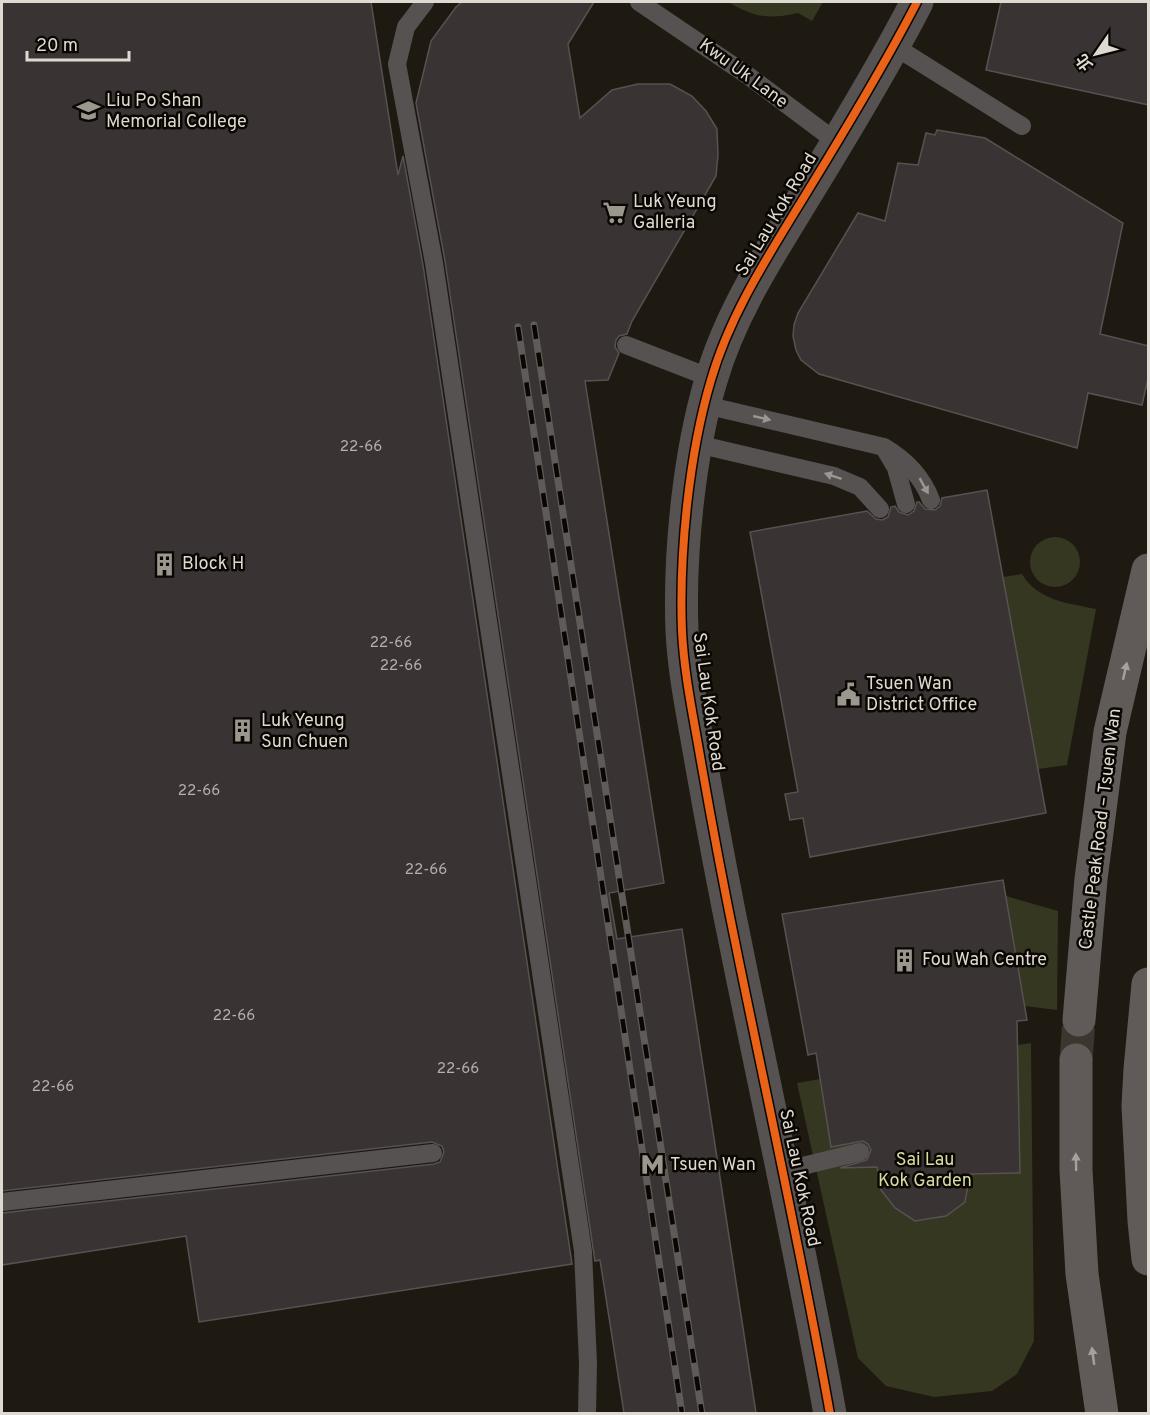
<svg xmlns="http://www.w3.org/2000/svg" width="1150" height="1415" font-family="Overpass,'Noto Sans TC',sans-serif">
  <rect width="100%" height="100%" fill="#1e1a12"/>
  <!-- green -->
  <g fill="#353720">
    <path d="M728 2H823L812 21 798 13C767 20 755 17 728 2Z"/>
    <circle cx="1055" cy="562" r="25"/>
    <path d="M1022 574C1038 601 1068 603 1096 609L1067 765 1038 769 1003 577Z"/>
    <path d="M1006 896 1058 911 1057 1010 1025 1006Z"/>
    <path d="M1031 1043 1034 1341 1017 1374 992 1391 934 1397 886 1386 858 1358 797 1083Z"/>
  </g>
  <!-- building -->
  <g fill="#3a3334" stroke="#575251" stroke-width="1.5">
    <path d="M2 2H371L398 175 403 156 423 265 572 1264 199 1322 186 1236 2 1265V1213L434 1164 440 1162 444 1152 442 1146 432 1142 2 1191Z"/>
    <path d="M462 2H594L568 44 580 118 612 90 638 84H670L692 96 706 111 717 129 718 155 716 176 632 321 627 334 619 336 616 340 615 347 619 353 608 380 585 381 664 883 609 893 617 939 682 929 756 1413H624L600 1260 595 1261 445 261 416 103 431 41 456 7Z"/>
    <path d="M1001 2H1149V105L986 70Z"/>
    <path d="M937 130 985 138 1123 223 1100 334 1149 346V374L1142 405 1088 393 1077 448 819 374 801 360 796 350 793 336 794 325 798 313 858 213 885 221 898 163 918 165 926 133 935 135Z"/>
    <path d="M987 490 1046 813 810 857 803 818 790 820 785 794 798 792 750 532 867 511 876 519 882 520 888 517 891 507 895 506 899 512 908 515 914 511 917 502H919L925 509 935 510 940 506 942 498Z"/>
    <path d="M1003 880 1027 1020 1017 1021 1020 1173 970 1174 965 1202 946 1216 915 1221 895 1208 881 1190 877 1167 840 1168 867 1160 871 1150 868 1144 863 1141 831 1147 816 1053 808 1055 782 914Z"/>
  </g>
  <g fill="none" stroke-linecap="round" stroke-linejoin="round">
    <!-- primary-tunnel -->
    <path stroke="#3b372f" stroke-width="33" stroke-dasharray="33 16" stroke-linecap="butt" d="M1076 1060 1079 1020"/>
    <!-- service -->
    <g stroke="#555251" stroke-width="18">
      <path d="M425 2 406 27 397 64 434 263 583 1251 588 1363 587 1414"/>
      <path d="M639 2 750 77 838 143"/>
      <path d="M894 46 1022 126"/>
      <path d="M626 345 711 378"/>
      <path d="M705 405 884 447C906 460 922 476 931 500"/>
      <path d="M697 444 834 476 860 487 880 509"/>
      <path d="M886 451 896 468 906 504"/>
      <path d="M782 1171 860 1152"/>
      <path d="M2 1202 433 1153"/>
    </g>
    <!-- tertiary -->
    <path stroke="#555251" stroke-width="33" d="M830 1414C803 1262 770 1112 739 961 725 893 712 825 700 756 693 715 684 673 682 631 679 554 689 454 711 380 731 311 772 250 809 189 847 127 884 66 917 2"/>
    <!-- primary -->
    <g stroke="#605b59" stroke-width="33">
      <path d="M1148 984 1140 1069 1138 1106 1144 1221 1148 1259"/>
      <path d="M1079 1020 1091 879 1110 732 1148 570"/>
      <path d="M1076 1060V1170L1082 1274 1102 1414"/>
    </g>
    <defs>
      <g id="rail">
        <path d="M534 325 702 1414"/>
        <path d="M518 327 682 1414"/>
      </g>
    </defs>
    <!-- rail casing -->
    <use href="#rail" stroke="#5e5b58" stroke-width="7"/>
    <!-- rail -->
    <use href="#rail" stroke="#0a0703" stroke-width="4.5" stroke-dasharray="14" stroke-linecap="butt"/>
    <defs>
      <path id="cycleway" d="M830 1414C803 1262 770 1112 739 961 725 893 712 825 700 756 693 715 684 673 682 631 679 554 689 454 711 380 731 311 772 250 809 189 847 127 884 66 917 2"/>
    </defs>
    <!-- cycleway casing -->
    <use href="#cycleway" stroke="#0a0703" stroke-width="11"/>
    <!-- cycleway -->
    <use href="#cycleway" stroke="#ea6118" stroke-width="8"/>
  </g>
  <!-- one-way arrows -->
  <defs><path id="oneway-solid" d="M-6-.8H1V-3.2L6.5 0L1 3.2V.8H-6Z" transform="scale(1.5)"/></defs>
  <g fill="#9a9691">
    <use href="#oneway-solid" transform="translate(762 418) rotate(13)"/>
    <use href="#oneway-solid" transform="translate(833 476) rotate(-162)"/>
    <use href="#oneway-solid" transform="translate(924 486) rotate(61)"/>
  </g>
  <g fill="#a6a19b">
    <use href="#oneway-solid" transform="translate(1125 671) rotate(-77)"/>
    <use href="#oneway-solid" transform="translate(1076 1162) rotate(-91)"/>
    <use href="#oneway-solid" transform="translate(1093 1356) rotate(-98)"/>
  </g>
  <!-- icons -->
  <defs>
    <symbol id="school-bare" viewBox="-9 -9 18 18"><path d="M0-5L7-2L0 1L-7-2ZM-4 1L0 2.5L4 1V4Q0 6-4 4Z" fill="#9b978e" stroke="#0a0703" stroke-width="2.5" paint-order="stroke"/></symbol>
    <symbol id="supermarket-bare" viewBox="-9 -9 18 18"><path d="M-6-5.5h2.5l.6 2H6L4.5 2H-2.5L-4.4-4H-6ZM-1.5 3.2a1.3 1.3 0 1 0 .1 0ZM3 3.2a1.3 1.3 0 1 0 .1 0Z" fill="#9b978e" stroke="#0a0703" stroke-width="2.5" paint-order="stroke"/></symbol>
    <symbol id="building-bare" viewBox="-9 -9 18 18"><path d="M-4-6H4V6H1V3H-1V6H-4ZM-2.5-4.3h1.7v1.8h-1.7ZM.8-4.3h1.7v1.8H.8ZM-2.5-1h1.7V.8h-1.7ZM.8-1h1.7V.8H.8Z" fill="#9b978e" stroke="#0a0703" stroke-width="2.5" paint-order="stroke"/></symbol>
    <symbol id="civic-bare" viewBox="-9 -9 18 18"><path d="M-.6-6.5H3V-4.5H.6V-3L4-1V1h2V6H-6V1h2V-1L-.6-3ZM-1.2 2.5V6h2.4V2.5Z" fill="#9b978e" stroke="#0a0703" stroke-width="2.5" paint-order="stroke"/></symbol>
    <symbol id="metro-bare" viewBox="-9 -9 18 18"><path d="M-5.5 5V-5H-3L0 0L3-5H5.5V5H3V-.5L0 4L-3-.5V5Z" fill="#9b978e" stroke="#0a0703" stroke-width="2.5" paint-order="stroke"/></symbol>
  </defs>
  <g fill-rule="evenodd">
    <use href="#school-bare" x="72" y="94" width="33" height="33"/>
    <use href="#supermarket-bare" x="598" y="196" width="33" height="33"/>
    <use href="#building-bare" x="148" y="548" width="33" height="33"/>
    <use href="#civic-bare" x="832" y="678" width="33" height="33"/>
    <use href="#building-bare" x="226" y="714" width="33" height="33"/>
    <use href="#building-bare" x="888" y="944" width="33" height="33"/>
    <use href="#metro-bare" x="636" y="1148" width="33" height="33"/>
  </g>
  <g text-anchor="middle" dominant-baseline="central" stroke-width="5" stroke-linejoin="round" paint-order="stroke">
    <!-- number labels -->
    <g font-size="15" fill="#b6b0aa">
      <text x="361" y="447">22-66</text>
      <text x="391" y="643">22-66</text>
      <text x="401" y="666">22-66</text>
      <text x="199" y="791">22-66</text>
      <text x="426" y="870">22-66</text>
      <text x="234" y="1016">22-66</text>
      <text x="458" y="1069">22-66</text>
      <text x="53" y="1087">22-66</text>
    </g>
    <!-- street labels -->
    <g font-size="18" fill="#dfdad1" stroke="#0a0703">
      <text transform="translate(743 74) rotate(36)">Kwu Uk Lane</text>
      <text transform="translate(777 215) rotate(-59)">Sai Lau Kok Road</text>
      <text transform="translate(708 702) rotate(82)">Sai Lau Kok Road</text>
      <text transform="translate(1101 829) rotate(-83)">Castle Peak Road – Tsuen Wan</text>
      <text transform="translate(799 1178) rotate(78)">Sai Lau Kok Road</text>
    </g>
    <!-- poi labels -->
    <g font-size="18" fill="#dfdad1" stroke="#0a0703" text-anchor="start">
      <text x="106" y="101">Liu Po Shan<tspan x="106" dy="21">Memorial College</tspan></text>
      <text x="633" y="202">Luk Yeung<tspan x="633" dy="21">Galleria</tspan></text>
      <text x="182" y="564">Block H</text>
      <text x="866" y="684">Tsuen Wan<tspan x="866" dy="21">District Office</tspan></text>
      <text x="261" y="721">Luk Yeung<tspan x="261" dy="21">Sun Chuen</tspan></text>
      <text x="922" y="960">Fou Wah Centre</text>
      <text x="670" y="1165">Tsuen Wan</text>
    </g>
    <!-- park labels -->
    <g font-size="18" fill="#d6dca3" stroke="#0a0703">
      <text x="925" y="1160">Sai Lau<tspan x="925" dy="21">Kok Garden</tspan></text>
    </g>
  </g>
  <!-- border -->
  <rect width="1150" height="1415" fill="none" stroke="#dfdad1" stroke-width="6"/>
  <!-- north arrow -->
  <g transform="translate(1096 54) rotate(235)" stroke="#0a0703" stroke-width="4.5" paint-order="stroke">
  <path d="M0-4.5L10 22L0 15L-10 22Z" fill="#dfdad1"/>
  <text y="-9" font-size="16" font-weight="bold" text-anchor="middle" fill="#dfdad1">北</text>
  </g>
  <!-- scale -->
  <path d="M27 51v9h102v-9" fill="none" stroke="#dfdad1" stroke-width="3"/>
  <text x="36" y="51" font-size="18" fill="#dfdad1" stroke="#0a0703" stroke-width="4.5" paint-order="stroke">20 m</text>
</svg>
